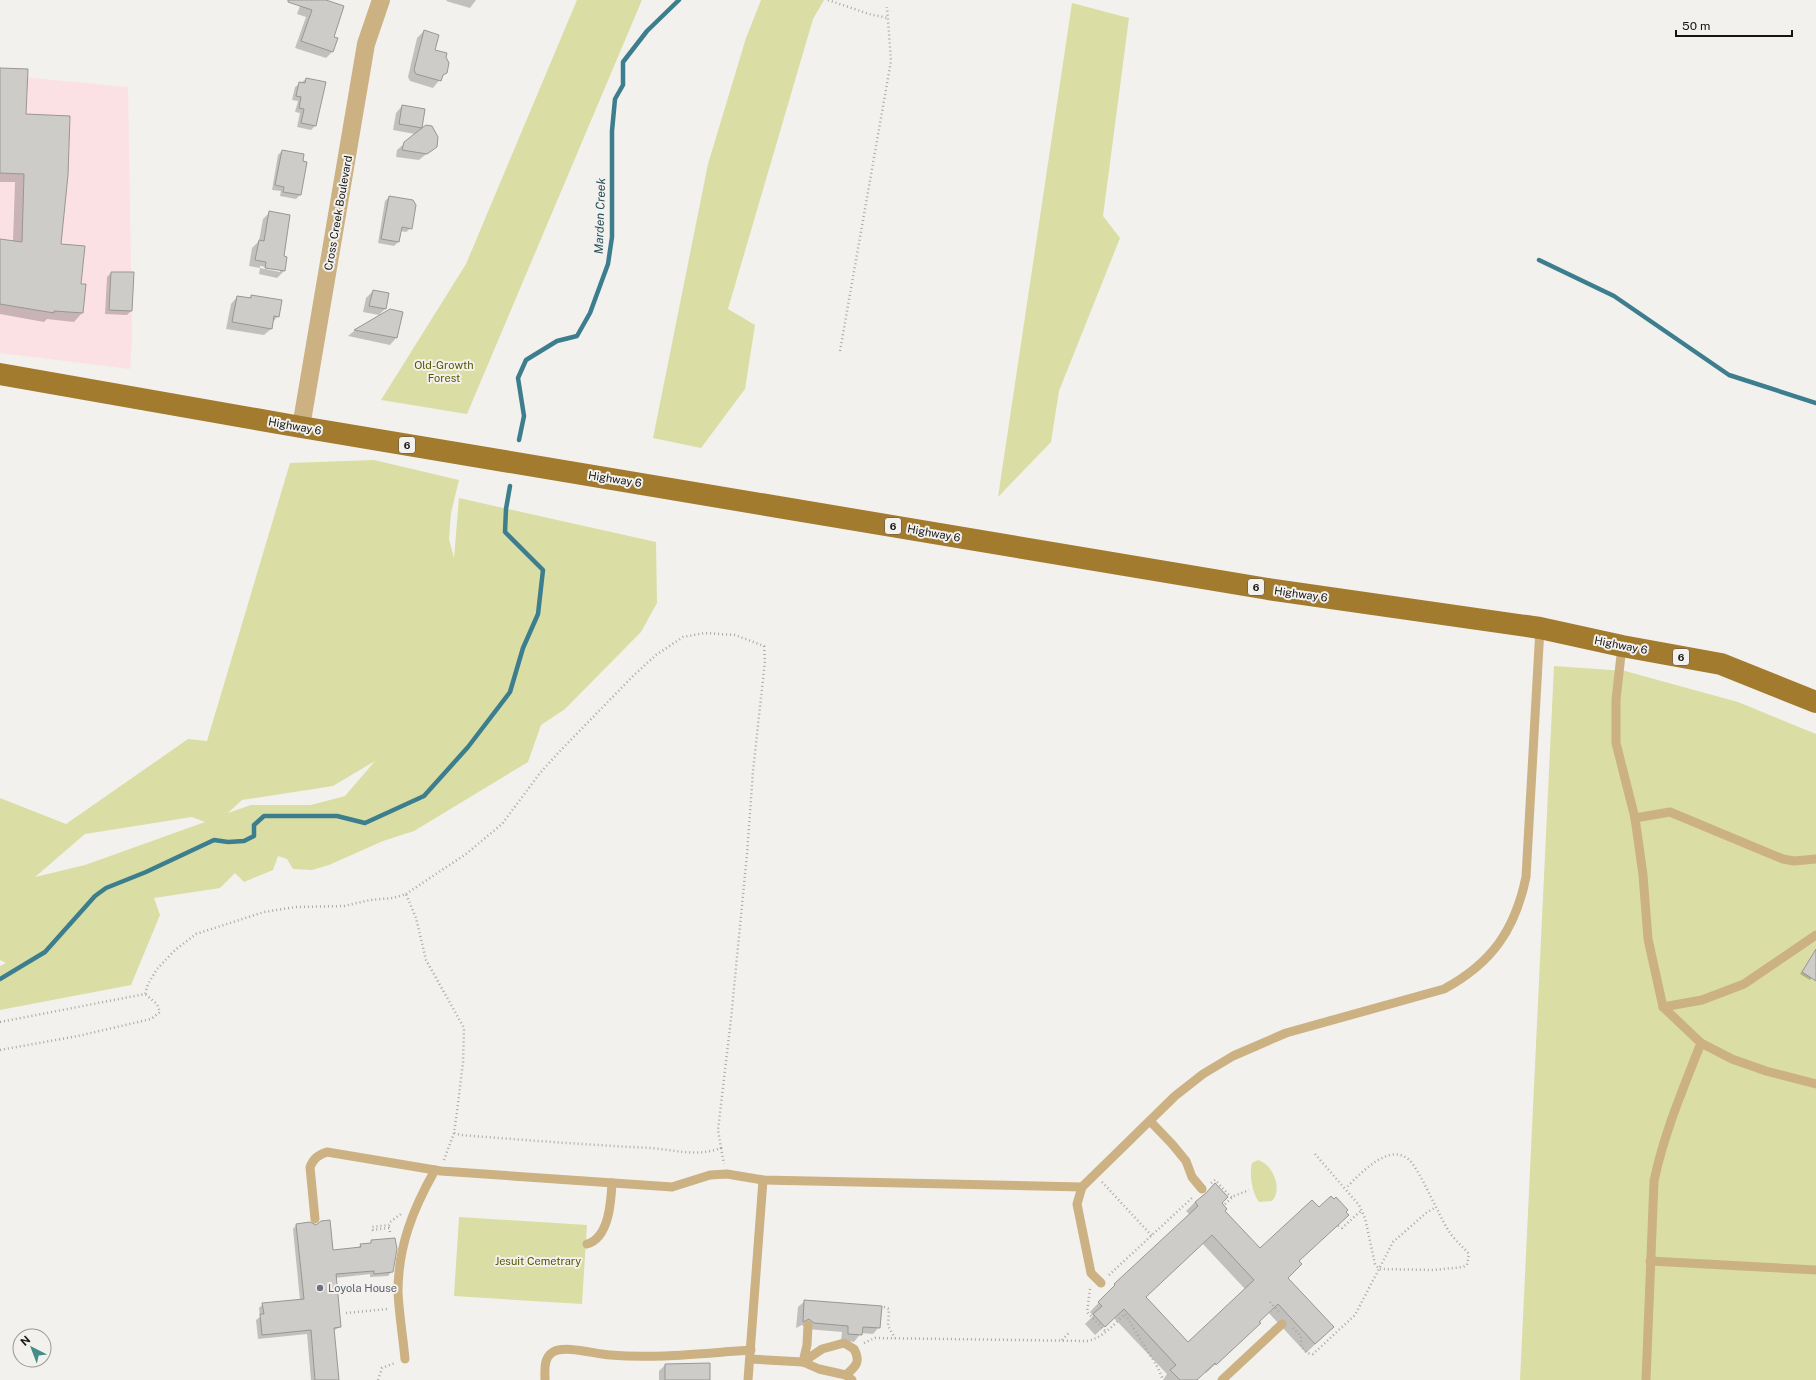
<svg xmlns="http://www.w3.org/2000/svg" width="1816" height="1380" font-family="'Public Sans',sans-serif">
  <rect width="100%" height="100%" fill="#f3f1ed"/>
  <!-- industrial -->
  <path fill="#fbe0e4" d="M0 75 128 87 132 338 130 369 0 353Z"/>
  <!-- green -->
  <g fill="#dadea4" fill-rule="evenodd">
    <path d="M577 0H642L467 414 381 400 466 264Z"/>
    <path d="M761 0H824L813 19 728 309 755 325 745 389 701 448 653 438 708 164 746 38Z"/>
    <path d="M1072 3 1129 18 1103 216 1120 238 1059 391 1051 442 998 497Z"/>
    <path d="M374 460 459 480 451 513 449 539 454 558 459 498 656 542 657 603 641 632 565 709 541 725 528 762 414 831 383 841 329 865 312 870 293 869 287 859 278 856 273 870 244 882 235 873 220 888 154 898 160 915 131 985 0 1010V966L6 963 0 960V798L66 824 188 739 207 741 290 463ZM375 761 345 796 311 805H251L228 813 242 800 333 786ZM192 817 205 822 85 865 35 877 85 834Z"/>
    <path d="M1554 666 1625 671 1738 702 1816 734V1380H1520Z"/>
    <path d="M1258 1160C1273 1164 1283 1190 1272 1201L1259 1202C1252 1193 1249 1174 1252 1163Z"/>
    <path d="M459 1217 587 1225 582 1304 454 1296Z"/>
  </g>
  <!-- shadow -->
  <g fill="#0003" fill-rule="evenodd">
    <path d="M302 0H323L332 37V52L326 58 295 48 306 17 297 14Z"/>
    <path d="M447 0H476L470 8 446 1Z"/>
    <path d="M424 31 446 72 433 88 410 81 408 77 417 38Z"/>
    <path d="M0 69 25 115 60 244 80 284 82 313 74 322 47 319 44 322 0 314V240L13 242 15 182H0Z"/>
    <path d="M306 79 315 126 311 130 297 127 300 113 295 112 298 101 292 100 295 87Z"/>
    <path d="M402 106 424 109 421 130 436 146 419 160 396 157 397 150 415 134 393 130 396 113Z"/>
    <path d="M282 151 306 162 300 195 296 199 280 196 281 191 272 190 278 155Z"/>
    <path d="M389 197 411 228 406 232 400 231 399 241 394 246 378 243 385 201Z"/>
    <path d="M270 212 283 257H286L284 271 277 278 259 274 260 268 249 266 252 248 259 241 263 219ZM260 266 280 269V272L260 268Z"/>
    <path d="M111 273 131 311 127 315 105 314 107 277Z"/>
    <path d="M373 291 385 309 379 315 363 312 366 298Z"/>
    <path d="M251 296 278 316 272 323 271 329 264 335 226 329 231 304 237 297 248 299Z"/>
    <path d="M390 310 396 338 390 345 348 336 354 331Z"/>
    <path d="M1811 958H1816V971L1810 980 1800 974Z"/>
    <path d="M1195 1202 1221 1203 1224 1211 1260 1250 1298 1261 1286 1278 1324 1336 1306 1353 1268 1312 1250 1332 1206 1373 1205 1371 1196 1380H1163L1167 1374 1114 1318 1095 1335 1085 1324 1093 1316 1090 1312 1115 1285 1190 1215 1186 1211ZM1202 1243 1245 1289 1188 1343 1145 1297Z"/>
    <path d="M297 1224 332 1251 357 1248 361 1245 369 1244 372 1241 392 1271 388 1276 370 1277V1274L335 1278 340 1327 333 1331 338 1380H311L307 1334 258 1339 256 1320 260 1317 259 1308 263 1304 300 1300 293 1229Z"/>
    <path d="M805 1301 879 1327 873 1334 861 1333 854 1342 841 1340 842 1332 807 1329 802 1325 796 1328 798 1307Z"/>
    <path d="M709 1364V1380H659V1371L665 1365Z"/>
  </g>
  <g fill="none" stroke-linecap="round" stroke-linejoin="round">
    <!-- stream -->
    <g stroke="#3d7e8e" stroke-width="4.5">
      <path d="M1539 260 1614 296 1729 375 1816 403"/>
      <path d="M519 440 524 416 518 378 526 360 557 341 577 336 590 313 608 264 612 237V131L615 99 623 85V62L647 31 679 0"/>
      <path d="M0 979 45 952 95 896 106 888 146 872 214 840 228 842 244 841 254 836V825L264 816H337L365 823 424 796 468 747 510 692 523 648 538 614 543 570 505 532 506 509 510 486"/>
    </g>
  </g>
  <!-- building -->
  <g fill="#cdccc8" stroke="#989793" fill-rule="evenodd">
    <path d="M288 0H326L344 6 334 37 338 38 333 52 301 41 312 10 288 2Z"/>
    <path d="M424 30 439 35 435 50 447 53 446 57 449 63 447 73 443 75 441 81 416 74 414 70Z"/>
    <path d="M0 68 28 69 26 114 70 116 68 175 61 244 85 246 81 284H86L83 313 54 311V313L0 304V239L22 242 24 174 0 173Z"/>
    <path d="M306 78 326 82 316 126 301 123 304 109 299 108 301 97 296 96 299 82 305 83Z"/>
    <path d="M402 105 425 109 422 128 426 125 432 126 438 137 437 147 427 154 402 150 404 142 422 128 399 124Z"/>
    <path d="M282 150 304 154 303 161 307 162 301 195 283 192 284 187 275 185Z"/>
    <path d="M389 196 413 200 416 205 412 229 402 227 399 242 381 239Z"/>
    <path d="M269 211 290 215 284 256 287 257 285 271 265 268 266 262 255 260 259 240 264 241Z"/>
    <path d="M111 272H134L132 311 109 310Z"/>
    <path d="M373 290 389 293 386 309 369 306Z"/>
    <path d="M251 295 282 300 279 317 274 316 272 329 232 322 237 296 251 298Z"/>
    <path d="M390 309 403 312 397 338 354 330Z"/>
    <path d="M1816 949V981L1802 972Z"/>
    <path d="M1215 1183 1228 1197 1222 1203 1227 1209 1225 1211 1260 1248 1312 1200 1319 1207 1331 1196 1334 1199 1336 1197 1348 1210 1346 1212 1349 1215 1299 1261 1302 1264 1288 1278 1334 1327 1315 1344 1278 1304 1259 1322 1261 1323 1216 1365 1215 1363 1197 1380H1180L1170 1370 1176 1365 1124 1309 1105 1327 1093 1314 1102 1306 1098 1302 1115 1285 1114 1284 1198 1206 1195 1202 1206 1193ZM1212 1235 1254 1280 1188 1342 1146 1297Z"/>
    <path d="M330 1220 333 1250 361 1247 360 1244 371 1243V1240L395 1238 397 1249 393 1272 374 1274V1271L336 1274 341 1327 334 1328 339 1380H315L311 1330 262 1335 260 1314H264L262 1303 304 1299 296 1224 310 1222 316 1225 321 1221Z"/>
    <path d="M804 1300 882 1306 880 1328 863 1327 862 1335 848 1334V1326L814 1323 809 1319 803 1322Z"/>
    <path d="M710 1363V1380H665V1364Z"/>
  </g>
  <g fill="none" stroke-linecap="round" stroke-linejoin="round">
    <!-- path -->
    <g stroke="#a9a8a5" stroke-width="2.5" stroke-dasharray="1 3" stroke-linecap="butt">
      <path d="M828 0 869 14 888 18"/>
      <path d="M840 351 891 61 887 7"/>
      <path d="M406 894 466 854 502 824 540 773 560 751 634 675 656 655 683 637 705 633 735 635 764 646 765 661 753 771 747 854 731 1019 718 1130 721 1148C697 1157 675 1150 651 1148 588 1145 524 1140 461 1135L454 1133"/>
      <path d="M0 1022 145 994 148 984 157 969 175 950 196 934 264 912 296 907 344 906 370 900 393 898 406 894 416 918 426 960 464 1028 463 1062 457 1112 454 1133 444 1160"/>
      <path d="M0 1050 78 1036 151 1019 160 1012 157 1004 145 994"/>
      <path d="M721 1148 724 1164"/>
      <path d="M1315 1154 1359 1205 1365 1218 1375 1264 1379 1269 1434 1270 1463 1267 1467 1265 1469 1254C1464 1248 1459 1244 1454 1238 1447 1230 1442 1219 1437 1209 1429 1194 1422 1177 1412 1163 1392 1138 1360 1174 1346 1188"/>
      <path d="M1102 1182 1152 1236"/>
      <path d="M1211 1183 1215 1180 1232 1198"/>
      <path d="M1225 1204 1234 1196 1249 1190"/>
      <path d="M1338 1226 1342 1228 1362 1210"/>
      <path d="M390 1232 389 1228 373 1230 372 1227 389 1225 390 1222 401 1214"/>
      <path d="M1109 1275 1193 1197"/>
      <path d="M1090 1289 1087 1312 1106 1332"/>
      <path d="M1270 1302 1279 1312"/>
      <path d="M884 1307 889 1309 888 1326 895 1338"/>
      <path d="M346 1313 388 1309"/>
      <path d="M1293 1328 1301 1336V1346L1307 1353 1313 1354 1355 1315 1393 1242 1426 1213 1436 1207"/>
      <path d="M1062 1340 1070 1332"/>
      <path d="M864 1343 875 1338 1087 1341C1103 1338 1113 1325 1125 1314L1158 1368 1163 1380"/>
      <path d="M378 1380 382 1368 395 1363"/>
    </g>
    <!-- lane -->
    <g stroke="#ccb183" stroke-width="9">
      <path d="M1622 646 1616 700V743L1635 818 1643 875 1648 939 1663 1007 1701 1043 1732 1059 1766 1071 1816 1084"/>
      <path d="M1635 818 1670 812 1783 859 1794 861 1816 859"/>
      <path d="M1663 1007 1702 1000 1744 984 1816 935"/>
      <path d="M1150 1121 1172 1144 1186 1161 1192 1177 1202 1189"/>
      <path d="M1082 1187 1077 1204 1091 1273 1101 1283"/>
      <path d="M315 1219 310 1167C314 1158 318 1155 327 1152L441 1171 672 1187 710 1175 727 1174 763 1180 1082 1187 1175 1096 1203 1074 1233 1056 1286 1033 1444 989C1492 963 1515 930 1526 877L1540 628"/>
      <path d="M587 1244C609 1238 611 1202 612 1183"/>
      <path d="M1650 1261 1816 1270"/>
      <path d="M405 1359C403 1337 399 1314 398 1292 398 1246 413 1209 435 1170"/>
      <path d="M750 1359 803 1362 819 1369 846 1375 852 1380"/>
      <path d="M803 1362 822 1349 844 1343 854 1349C861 1362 856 1366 846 1375"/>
      <path d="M803 1362 807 1345 808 1325"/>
      <path d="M545 1380C545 1371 543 1358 553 1352 565 1345 595 1354 610 1355 657 1359 704 1353 751 1350"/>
      <path d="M748 1380 763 1180"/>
      <path d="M1222 1380 1282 1324"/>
      <path d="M1646 1380 1654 1181C1664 1133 1683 1089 1701 1043"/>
    </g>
    <!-- street -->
    <path stroke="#ccb183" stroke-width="18" d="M301 427 366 44 381 0"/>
    <!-- primary -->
    <path stroke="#a27b2f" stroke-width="22" d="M0 374 301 427 1268 589 1540 628 1622 646 1721 664 1816 702"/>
  </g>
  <!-- markers -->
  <circle fill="#6b7280" stroke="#f3f1ed" stroke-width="1.5" cx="320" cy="1288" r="4"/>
  <g text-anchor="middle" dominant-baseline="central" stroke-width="4" stroke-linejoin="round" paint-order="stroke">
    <!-- shield labels -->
    <g fill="#f3f1ed" stroke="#575654" stroke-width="1">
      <rect x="399" y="437" width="16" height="16" rx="3"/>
      <rect x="885" y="518" width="16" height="16" rx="3"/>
      <rect x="1248" y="579" width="16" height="16" rx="3"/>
      <rect x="1673" y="649" width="16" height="16" rx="3"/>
    </g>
    <g font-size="10" font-weight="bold" fill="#141413">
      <text x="407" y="445">6</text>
      <text x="893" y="526">6</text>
      <text x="1256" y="587">6</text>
      <text x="1681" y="657">6</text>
    </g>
    <!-- street labels -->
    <g font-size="11" fill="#141413" stroke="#f3f1ed">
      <text transform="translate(338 213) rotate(-80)">Cross Creek Boulevard</text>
      <text transform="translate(295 426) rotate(10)">Highway 6</text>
      <text transform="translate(615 479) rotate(9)">Highway 6</text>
      <text transform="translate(934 533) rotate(10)">Highway 6</text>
      <text transform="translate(1301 594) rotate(8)">Highway 6</text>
      <text transform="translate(1621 645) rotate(11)">Highway 6</text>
    </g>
    <!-- park labels -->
    <g font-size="11" fill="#575900" stroke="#f3f1ed">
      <text x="444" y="365">Old-Growth<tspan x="444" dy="13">Forest</tspan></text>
      <text x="538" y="1261">Jesuit Cemetrary</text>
    </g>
    <!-- worship labels -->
    <g font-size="11" fill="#5b616d" stroke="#f3f1ed" text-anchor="start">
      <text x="328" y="1288">Loyola House</text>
    </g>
    <!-- water labels -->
    <g font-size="12" font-style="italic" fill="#254e58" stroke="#f3f1ed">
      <text transform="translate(600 216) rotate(-88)">Marden Creek</text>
    </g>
  </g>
  <!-- north arrow -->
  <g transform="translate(32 1348) rotate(318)"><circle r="19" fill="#f3f1ed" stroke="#9a9996"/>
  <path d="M0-3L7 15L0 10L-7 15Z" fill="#458d89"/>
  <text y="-6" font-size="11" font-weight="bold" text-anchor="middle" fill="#141413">N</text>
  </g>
  <!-- scale -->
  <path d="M1676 30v6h116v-6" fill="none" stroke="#141413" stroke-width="2"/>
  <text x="1682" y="30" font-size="12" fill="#141413" stroke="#f3f1ed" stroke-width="3" paint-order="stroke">50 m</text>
</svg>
